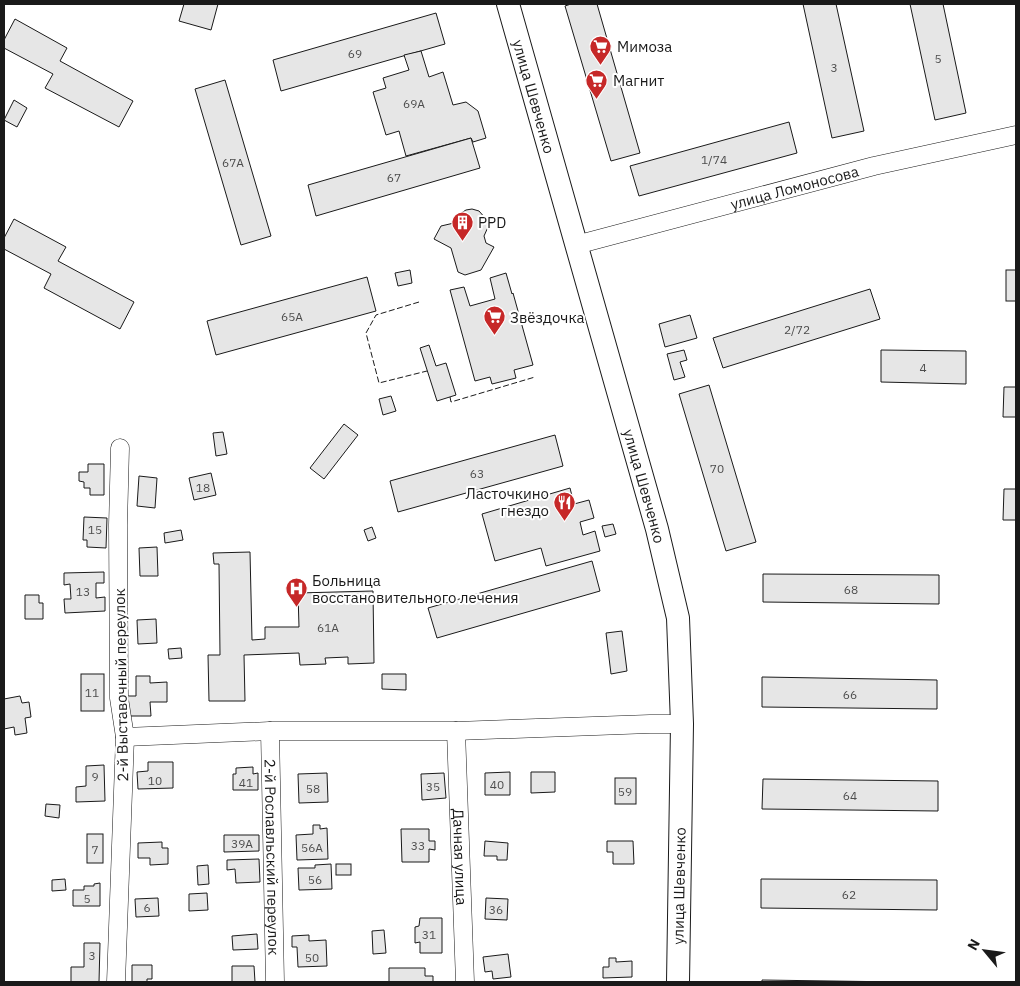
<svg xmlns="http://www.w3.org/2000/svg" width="1020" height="986" font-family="'IBM Plex Sans',sans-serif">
  <rect width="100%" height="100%" fill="#fff"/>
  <!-- building -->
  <g fill="#e6e6e6" stroke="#1a1a1a">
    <path d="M184 4H218L211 30 179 21Z"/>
    <path d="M571 4H597L640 153 611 161 565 6Z"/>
    <path d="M803 4H836L864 131 832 138Z"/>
    <path d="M910 4H943L966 113 935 120Z"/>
    <path d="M436 13 445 44 281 91 273 60Z"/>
    <path d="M15 19 67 48 60 61 133 101 119 127 45 88 53 74 4 48V40Z"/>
    <path d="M421 51 429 77 443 72 453 105 466 102 478 111 486 138 473 142 471 138 406 156 399 131 386 135 373 92 386 88 383 78 409 70 404 55Z"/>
    <path d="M225 80 271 236 241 245 195 89Z"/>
    <path d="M14 100 27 108 17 127 4 120Z"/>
    <path d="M789 122 797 153 639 196 630 166Z"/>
    <path d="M471 138 480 168 316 216 308 185Z"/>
    <path d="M472 209 479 211 487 220 488 227 484 236 486 243 494 247 481 270 465 275 458 272 451 248 434 239 441 226 454 223 461 213 466 210Z"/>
    <path d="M14 219 66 247 58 261 134 302 120 329 44 288 51 274 4 249V238Z"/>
    <path d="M410 270 412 283 398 286 395 273Z"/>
    <rect x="1006" y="270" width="10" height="31"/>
    <path d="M506 273 512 294 513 293 533 365 514 370 516 378 492 384 490 377 475 381 450 290 464 287 470 306 495 299 490 278Z"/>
    <path d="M367 277 376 311 216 355 207 321Z"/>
    <path d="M870 289 880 319 723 368 713 338Z"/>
    <path d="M690 315 697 338 665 347 659 324Z"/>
    <path d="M429 345 436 366 446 363 456 395 437 401 420 348Z"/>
    <path d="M684 350 687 360 680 362 685 377 674 380 667 354Z"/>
    <path d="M881 350 966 351V384L881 382Z"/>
    <path d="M709 385 756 542 726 551 679 394Z"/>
    <path d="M1004 387H1016V417H1003Z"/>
    <path d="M391 396 396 411 383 415 379 399Z"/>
    <path d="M344 424 358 435 324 479 310 468Z"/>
    <path d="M223 432 227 454 216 456 213 433Z"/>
    <path d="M555 435 563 466 398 512 390 481Z"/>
    <path d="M88 464H104V495H90V488H84V482L79 481V472H88Z"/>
    <path d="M211 473 216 495 194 500 189 478Z"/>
    <path d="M139 476 157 478 155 508 137 506Z"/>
    <path d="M570 488 574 504 589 500 594 518 580 522 583 535 595 531 600 551 546 566 541 548 495 561 482 514Z"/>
    <path d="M1004 489H1016V520H1003Z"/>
    <path d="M84 517 107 518 106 548 87 547V540H83Z"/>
    <path d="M613 524 616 534 605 537 602 526Z"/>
    <path d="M372 527 376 538 368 541 364 530Z"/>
    <path d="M181 530 183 540 165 543 164 533Z"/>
    <path d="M157 547 158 576H140L139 548Z"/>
    <path d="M250 552 252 640 265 639V627H299L298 593 373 591 374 663 348 664V657L325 658 326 664 300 665 299 653 244 655 245 701H209L208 655H220L219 564H214L213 553Z"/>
    <path d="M592 561 600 591 437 638 428 608Z"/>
    <path d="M104 572V583H96V598L105 597V611L65 613 64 599H71L70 584 64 585V573Z"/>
    <path d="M763 574 939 575V604L763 602Z"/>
    <path d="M25 595H39V603H43V619H25Z"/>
    <path d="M156 619 157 643 138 644 137 620Z"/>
    <path d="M622 631 627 671 611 674 606 633Z"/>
    <path d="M181 648 182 658 169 659 168 649Z"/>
    <rect x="81" y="674" width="23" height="37"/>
    <path d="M382 674H406V690L382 689Z"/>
    <path d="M136 676H150V683L167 682V702H150L151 716H129L128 696H136Z"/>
    <path d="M762 677 937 680V709L762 707Z"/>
    <path d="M20 696 22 703 29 702 31 717 25 718 27 733 15 735 14 727 4 729V699Z"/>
    <path d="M148 762H173V788L138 789 137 772 148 771Z"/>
    <path d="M104 765 105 801 76 802V787L86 786V766Z"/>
    <path d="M253 767V774L258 773V790H233V774H236V768Z"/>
    <path d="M510 772V795H485V773Z"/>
    <path d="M531 772H555V792L531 793Z"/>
    <path d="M327 773 328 802 299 803 298 774Z"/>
    <path d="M444 773 446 798 422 800 421 774Z"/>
    <rect x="615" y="778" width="21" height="26"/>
    <path d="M763 779 938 781V811L762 809Z"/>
    <path d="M46 804 60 805 59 818 45 816Z"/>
    <path d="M313 825H320V829L327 828 328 859 297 860 296 835 313 834Z"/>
    <path d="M401 829H429V841H435V850L429 849V862H402Z"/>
    <rect x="87" y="834" width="16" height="29"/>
    <path d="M224 835H259V851L224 852Z"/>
    <path d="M485 841 508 843 507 860H497V856H484Z"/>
    <path d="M607 841H633L634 864H613V852H607Z"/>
    <path d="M162 842V848H168V864L150 865V858H138V843Z"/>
    <path d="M259 859 260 882 236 883 235 869 227 870V860Z"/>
    <path d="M331 864 332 889 299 890 298 868H315V865Z"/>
    <rect x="336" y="864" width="15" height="11"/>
    <path d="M208 865 209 884 198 885 197 866Z"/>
    <path d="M65 879 66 890 52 891V880Z"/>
    <path d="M761 879 937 880V910L761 908Z"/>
    <path d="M100 883V906H73V890H84V886H94V884Z"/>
    <path d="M207 893 208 910 189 911V894Z"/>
    <path d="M158 898 159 916 136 917 135 899Z"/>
    <path d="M486 898 508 899 507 920 485 919Z"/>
    <path d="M420 918H442V953H420V942L415 943V927L419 926Z"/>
    <path d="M384 930 386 953 373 954 372 931Z"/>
    <path d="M257 934 258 949 233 950 232 936Z"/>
    <path d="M309 935V941L326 940 327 966 298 967 297 947H292V936Z"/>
    <path d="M84 943H100L99 982H71V967H84Z"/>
    <path d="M508 954 511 977 493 979 492 971 485 972 483 957Z"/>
    <path d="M609 958H616V962L632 961V977L603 978V967H609Z"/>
    <path d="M132 965H152V979H147V982H132Z"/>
    <path d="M232 966H254L255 982H232Z"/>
    <path d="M389 968H425V976H433V982H389Z"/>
    <path d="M762 980 901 982H762Z"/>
  </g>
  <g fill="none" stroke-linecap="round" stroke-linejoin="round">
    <defs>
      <g id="minor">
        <path id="s1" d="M576 245 874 166 1016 135"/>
        <path id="s2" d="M270 731 275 982"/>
        <path id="s3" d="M456 731 465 982"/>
        <path d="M125 737 270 731H456L650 724H682"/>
        <path d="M116 982 125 737 119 698 118 525 120 448"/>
      </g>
      <g id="major">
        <path id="s4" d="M508 4 657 529 678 618 682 724 678 982"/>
      </g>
    </defs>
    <!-- minor casing -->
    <use href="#minor" stroke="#1a1a1a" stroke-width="19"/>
    <!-- major casing -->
    <use href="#major" stroke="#1a1a1a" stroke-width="24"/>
    <!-- minor -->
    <use href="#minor" stroke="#fff" stroke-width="18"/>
    <!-- major -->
    <use href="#major" stroke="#fff" stroke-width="22"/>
    <!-- fence -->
    <g stroke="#1a1a1a" stroke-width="1" stroke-dasharray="6 2.5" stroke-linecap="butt">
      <path d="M419 302 376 315 366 333 379 383 427 371"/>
      <path d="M450 397 451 402 535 377"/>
    </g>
  </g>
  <!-- icons -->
  <defs>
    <symbol id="supermarket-pin" viewBox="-11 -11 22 30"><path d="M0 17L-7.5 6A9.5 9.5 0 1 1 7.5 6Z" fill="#c62828" stroke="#fff"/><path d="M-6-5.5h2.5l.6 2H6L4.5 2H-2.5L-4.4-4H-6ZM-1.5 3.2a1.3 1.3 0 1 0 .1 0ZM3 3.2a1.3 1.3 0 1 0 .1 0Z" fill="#fff"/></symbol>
    <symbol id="building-pin" viewBox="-11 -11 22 30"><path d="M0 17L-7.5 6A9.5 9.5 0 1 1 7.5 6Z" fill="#c62828" stroke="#fff"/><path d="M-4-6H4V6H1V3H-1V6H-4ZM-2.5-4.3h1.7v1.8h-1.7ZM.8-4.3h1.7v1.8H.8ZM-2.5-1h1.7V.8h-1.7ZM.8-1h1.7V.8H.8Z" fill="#fff"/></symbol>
    <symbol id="restaurant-pin" viewBox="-11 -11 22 30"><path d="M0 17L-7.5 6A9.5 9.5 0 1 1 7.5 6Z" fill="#c62828" stroke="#fff"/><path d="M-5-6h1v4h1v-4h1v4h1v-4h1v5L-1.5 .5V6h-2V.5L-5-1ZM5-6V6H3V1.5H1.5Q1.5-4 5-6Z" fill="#fff"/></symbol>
    <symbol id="hospital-pin" viewBox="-11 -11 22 30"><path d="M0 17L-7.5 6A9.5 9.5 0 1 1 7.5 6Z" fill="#c62828" stroke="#fff"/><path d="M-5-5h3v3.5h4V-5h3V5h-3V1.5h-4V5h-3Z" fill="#fff"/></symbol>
  </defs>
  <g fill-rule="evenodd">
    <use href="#supermarket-pin" x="588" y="34" width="25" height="34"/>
    <use href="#supermarket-pin" x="584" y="68" width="25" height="34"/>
    <use href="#building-pin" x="450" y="210" width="25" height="34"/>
    <use href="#supermarket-pin" x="482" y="304" width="25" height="34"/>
    <use href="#restaurant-pin" x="552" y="490" width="25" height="34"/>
    <use href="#hospital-pin" x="284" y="576" width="25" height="34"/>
  </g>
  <g text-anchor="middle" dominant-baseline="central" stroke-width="4" stroke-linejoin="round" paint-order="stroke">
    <!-- number labels -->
    <g font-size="12" fill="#4d4d4d">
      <text x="355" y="53">69</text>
      <text x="938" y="58">5</text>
      <text x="834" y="67">3</text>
      <text x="414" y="103">69А</text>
      <text x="714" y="159">1/74</text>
      <text x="233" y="162">67А</text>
      <text x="394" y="177">67</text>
      <text x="292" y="316">65А</text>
      <text x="797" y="329">2/72</text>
      <text x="923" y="367">4</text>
      <text x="717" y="468">70</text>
      <text x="477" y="473">63</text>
      <text x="203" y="487">18</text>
      <text x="95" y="529">15</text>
      <text x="851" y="589">68</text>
      <text x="83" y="591">13</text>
      <text x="328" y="627">61А</text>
      <text x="92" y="692">11</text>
      <text x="850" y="694">66</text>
      <text x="95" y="776">9</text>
      <text x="155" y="780">10</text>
      <text x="246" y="782">41</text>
      <text x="497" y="784">40</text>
      <text x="433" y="786">35</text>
      <text x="313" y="788">58</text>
      <text x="625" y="791">59</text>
      <text x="850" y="795">64</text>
      <text x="242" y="843">39А</text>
      <text x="418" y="845">33</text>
      <text x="312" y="847">56А</text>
      <text x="95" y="849">7</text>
      <text x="315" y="879">56</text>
      <text x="849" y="894">62</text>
      <text x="87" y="898">5</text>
      <text x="147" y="907">6</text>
      <text x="496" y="909">36</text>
      <text x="429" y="934">31</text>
      <text x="92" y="955">3</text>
      <text x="312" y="957">50</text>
    </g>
    <!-- poi labels -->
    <g font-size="15" fill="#1a1a1a" stroke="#fff" text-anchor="start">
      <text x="617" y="46">Мимоза</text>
      <text x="613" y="80">Магнит</text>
      <text x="478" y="222">PPD</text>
      <text x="510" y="317">Звёздочка</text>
      <text x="549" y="493" text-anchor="end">Ласточкино<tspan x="549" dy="17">гнездо</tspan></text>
      <text x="312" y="580">Больница<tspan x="312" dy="17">восстановительного лечения</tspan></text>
    </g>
    <!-- street labels -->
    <g font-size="15" fill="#1a1a1a" stroke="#fff">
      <text stroke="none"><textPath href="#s4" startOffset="96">улица Шевченко</textPath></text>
      <text stroke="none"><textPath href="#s1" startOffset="226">улица Ломоносова</textPath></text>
      <text stroke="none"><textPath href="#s4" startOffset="501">улица Шевченко</textPath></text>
      <text transform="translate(121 685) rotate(-91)">2-й Выставочный переулок</text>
      <text stroke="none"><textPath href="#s2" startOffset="126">2-й Рославльский переулок</textPath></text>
      <text stroke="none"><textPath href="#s3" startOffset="126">Дачная улица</textPath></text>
      <text transform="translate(679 886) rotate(-89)">улица Шевченко</text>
    </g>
  </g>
  <!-- border -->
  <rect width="1020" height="986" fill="none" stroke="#1a1a1a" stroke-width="10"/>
  <!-- north arrow -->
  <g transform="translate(985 951) rotate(299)" stroke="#ffffff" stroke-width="4" paint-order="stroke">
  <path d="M0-4L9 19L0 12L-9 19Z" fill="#1a1a1a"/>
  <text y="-8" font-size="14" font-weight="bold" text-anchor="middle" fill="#1a1a1a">N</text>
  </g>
</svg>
